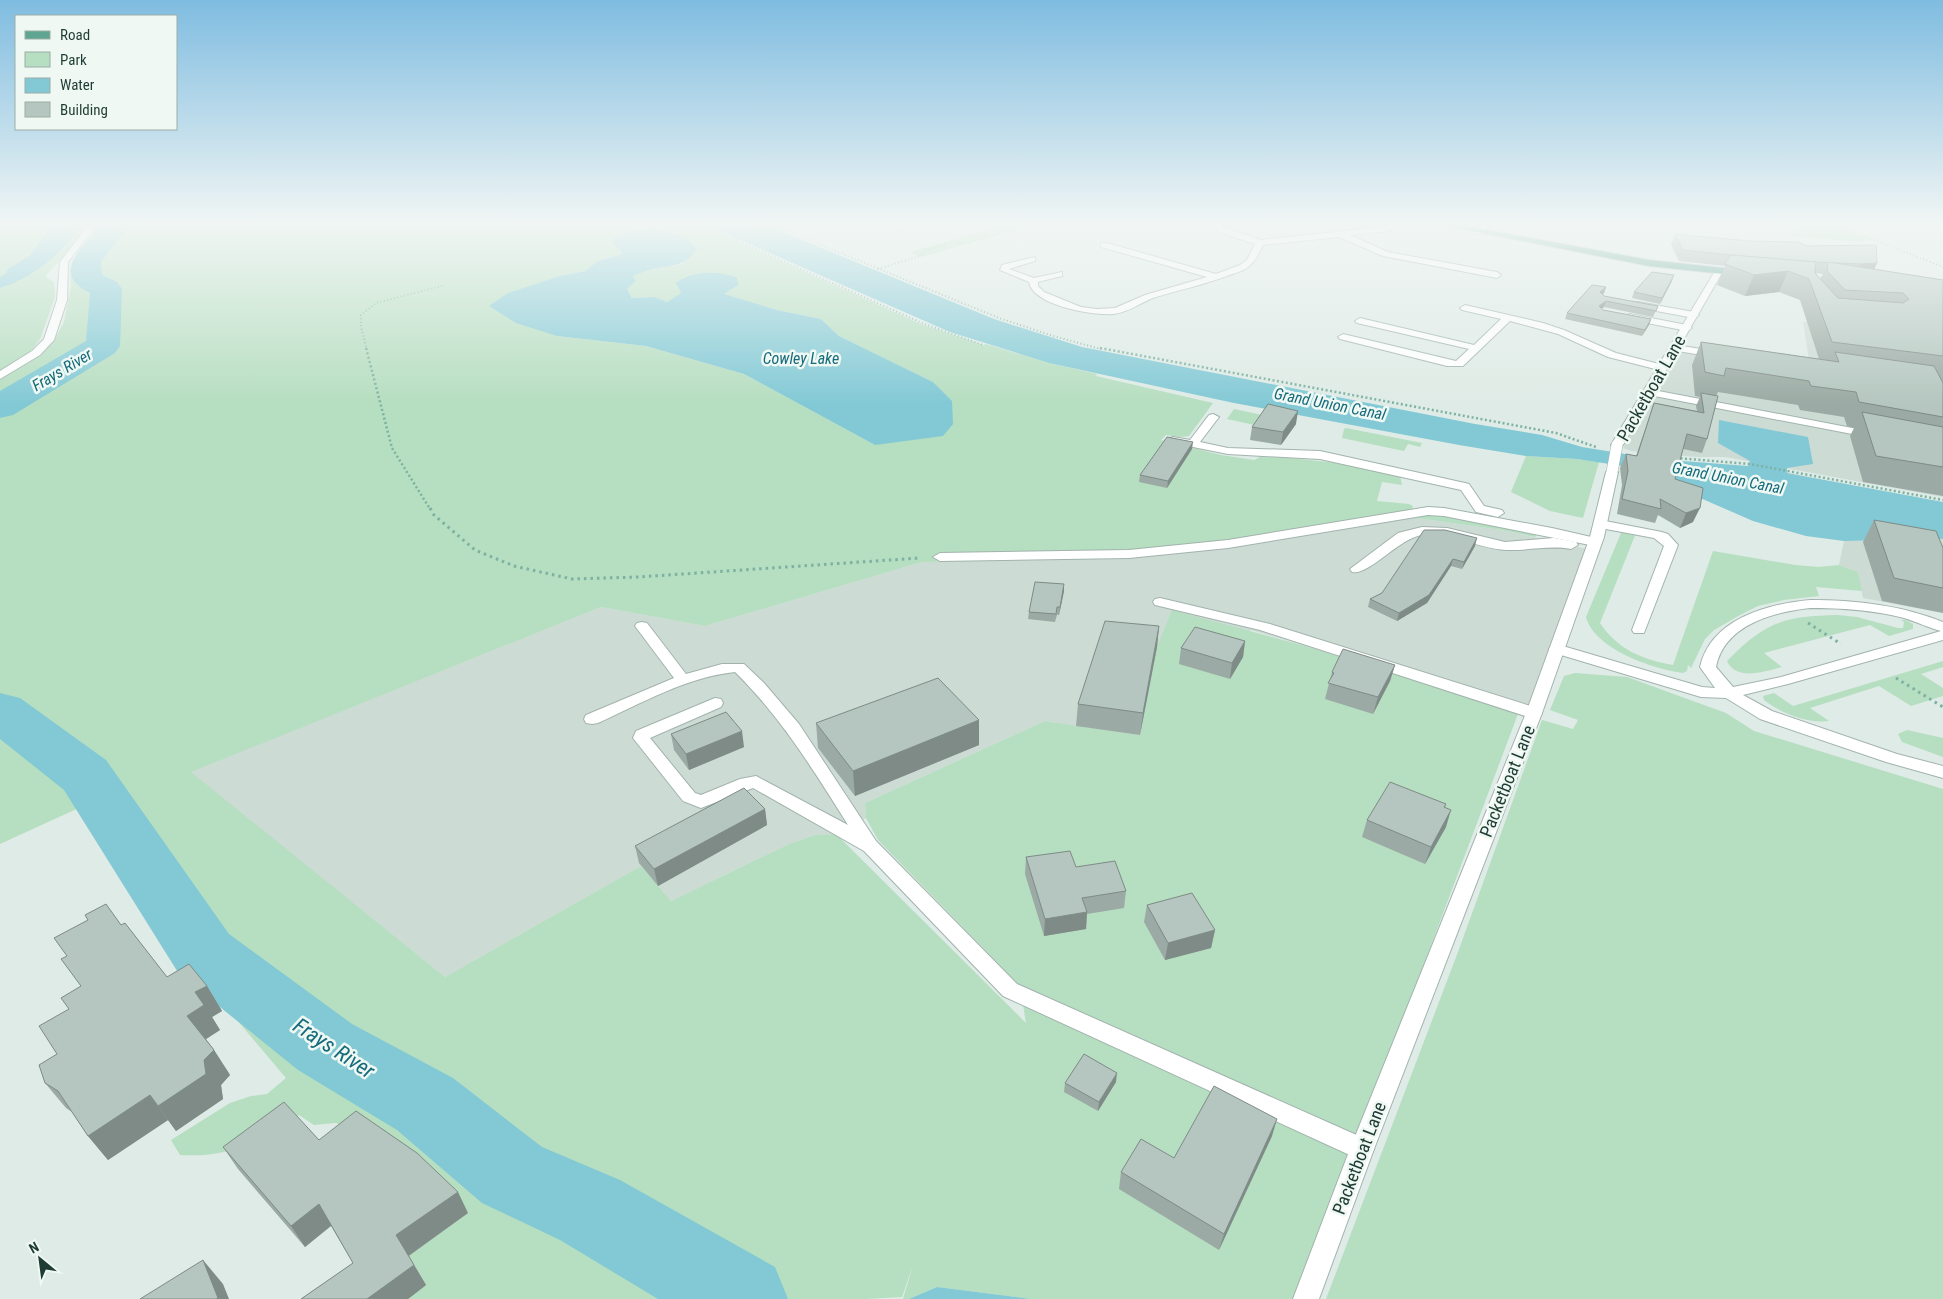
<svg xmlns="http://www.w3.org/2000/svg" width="1943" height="1299" font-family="'Roboto Condensed',sans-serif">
  <rect width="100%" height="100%" fill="#dfebe6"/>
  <!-- built -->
  <g fill="#cddbd5">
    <path d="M1803 322 1943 331V497L1725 457H1696L1631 451 1623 448 1681 346 1810 366Z"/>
    <path d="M1410 517 1502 530 1587 549 1527 717 1309 647 1251 630 1140 735 1045 721 865 803 866 818 836 834 815 835 789 844 671 901 641 866 445 977 190 772 601 607 705 626 922 562 1101 559Z"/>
    <path d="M1943 539V613L1863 598 1858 572 1839 565 1844 541Z"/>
  </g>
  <!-- green -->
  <g fill="#b6dec0" fill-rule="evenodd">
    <path d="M0 223H39L49 231 29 256 0 277Z"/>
    <path d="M83 223H90L69 250 47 274 46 277 54 282 55 297 40 339 30 352 0 371V288L5 287Z"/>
    <path d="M102 223H114L80 262 79 270 80 280 98 291 92 345 0 401V379L40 353 55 339 64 322 71 286 70 271 72 262Z"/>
    <path d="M125 223H696L921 324 983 345 986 344 1049 363 1097 374 1096 376 1213 403 1189 436 1180 437 1166 435 1161 440 1221 455 1254 460 1260 457 1289 458 1328 462 1400 475 1402 485 1382 482 1377 501 1409 504 1413 506 1412 509 1541 529 1535 537 1502 530 1410 517 1179 552 1101 559 922 562 705 626 601 607 191 772 445 977 641 866 671 901 789 844 815 835 836 834 1026 1023 1020 986 878 840 866 818 865 803 1045 721 1140 735 1157 647 1172 610 1309 647 1518 714 1298 1299H1031L937 1287 909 1299H903L913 1265 902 1297 865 1299H771L526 1167 424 1092 335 1043 206 952 87 774 0 708V413L114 344V286L97 279C90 255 112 244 125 223ZM657 228 687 238 682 264 649 270 633 276 627 289 632 298 655 297 667 302 681 293 733 289 723 294 777 310 821 319 839 336 933 382 875 445 744 374 646 346 557 336 560 276 585 271 598 261 622 254 620 249Z"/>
    <path d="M1011 223H1039L922 257 910 252Z"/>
    <path d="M1797 223H1829L1873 240 1855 242 1792 236 1799 225Z"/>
    <path d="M1234 409 1267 416 1259 426 1227 419Z"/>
    <path d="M1346 428 1422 443 1420 447 1408 444 1404 451 1342 438 1344 429Z"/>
    <path d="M1526 456 1577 459 1599 462 1583 518 1550 511 1511 492Z"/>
    <path d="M1627 532 1636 533 1600 623C1617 649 1643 660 1673 665L1713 551 1795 565 1819 567 1839 565 1858 572 1862 591 1816 587 1819 596 1784 600 1758 606 1740 615 1714 630 1705 639 1691 668 1688 665 1687 671 1683 673C1654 669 1595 650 1586 617L1621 533Z"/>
    <path d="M1838 615 1857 617 1898 628H1903L1904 622 1901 620H1906L1913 624V629L1889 636 1870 625 1764 653 1782 667C1765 671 1737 682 1727 661 1765 622 1784 616 1838 615Z"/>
    <path d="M1943 661V667L1921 674 1943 688V696L1911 706 1879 686 1810 708 1829 721C1808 724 1781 713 1764 700L1763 696 1774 693 1793 706Z"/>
    <path d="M1575 673 1627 677 1726 713 1754 731 1943 789V1299H1326L1458 952 1542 720 1573 729 1578 720 1550 710 1564 676Z"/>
    <path d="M0 718 78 778 94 801 0 844Z"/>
    <path d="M1907 730 1943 738V757L1902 742 1898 734Z"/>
    <path d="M249 1012 501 1194 674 1299H408V1256L468 1213 350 1127 335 1123 314 1125 299 1115C261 1142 228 1158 180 1155L171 1140 230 1103 251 1096 267 1094 286 1078 236 1019Z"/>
  </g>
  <!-- water -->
  <g fill="#82c9d5">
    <path d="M39 223H83C64 252 33 278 0 288V277L6 273 8 269 29 256 48 231Z"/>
    <path d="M701 223H761L994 319 1082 347 1475 424 1542 435 1582 447 1656 459 1748 466 1750 461 1718 443 1719 420 1808 437 1813 464 1787 468V473L1943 502V539L1844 541 1806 536 1753 521 1629 467 1577 459 1526 456 1459 445 1234 403 1049 363 950 332Z"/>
    <path d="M657 228 687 238 697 249C685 268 668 265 649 270 644 272 638 274 633 276L636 281 627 289 632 298 655 297 667 302 681 293 676 283C691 271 719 270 737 278L738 285 724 294 777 310 821 319 839 336 933 382 952 401 953 424 943 436 875 445 744 374 646 346 557 336 516 323 489 306 508 293 560 276 585 271 598 261 622 254 620 249 613 244V239C627 230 640 229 657 228Z"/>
    <path d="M937 1287 1031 1299H909Z"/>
  </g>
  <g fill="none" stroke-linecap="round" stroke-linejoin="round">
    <!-- river -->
    <g fill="#82c9d5" fill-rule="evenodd">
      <path d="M103 223H131L101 262 102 275 117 282 122 289 120 346 115 353 13 415 0 418V391L86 341 90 293C49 273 84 245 103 223Z"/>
      <path d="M0 693 20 698 106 760 229 934 352 1024 453 1078 542 1147 620 1180 775 1267 788 1299H658L560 1240 482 1203 397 1130 298 1070 179 974 64 790 0 739Z"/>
    </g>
    <defs>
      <g id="lane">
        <path d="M1638 302 1694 312 1699 315 1694 318 1635 307V303Z"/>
        <path d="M1465 305 1543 323 1564 330 1616 353 1667 366 1668 368 1663 371 1608 357 1558 334 1510 321 1463 366H1447L1340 339 1338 337 1343 334 1456 361 1469 349 1357 323 1355 321 1360 318 1474 345 1501 319 1462 310 1460 308Z"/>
        <path d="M1630 314 1687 325 1692 328 1687 331 1627 319V315Z"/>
        <path d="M1675 345 1715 351 1720 354 1715 357 1671 350 1670 348Z"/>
        <path d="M1648 389 1873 432 1879 435 1873 438 1644 394 1643 392 1644 390Z"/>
        <path d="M1213 414 1219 417 1200 442 1228 448 1320 451 1465 483 1469 484 1484 506 1502 510 1504 513 1498 517 1476 512 1461 490 1320 459 1228 454 1173 443 1167 440 1173 437 1190 440 1209 415Z"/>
        <path d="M1428 507 1444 508 1552 528 1600 539 1602 542 1595 546 1444 516 1428 515 1228 548 1129 558 940 561 933 557 940 553 1129 550 1228 540Z"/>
        <path d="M1600 520 1662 532 1668 534 1678 545 1644 633H1634L1632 630 1664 546 1654 538 1595 527 1594 524Z"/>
        <path d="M1422 527 1447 528 1505 542 1554 538 1576 542 1578 545 1571 549C1548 545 1528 551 1506 550 1477 548 1451 532 1422 535 1399 538 1369 576 1352 572L1350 569 1398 533Z"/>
        <path d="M1160 598 1270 624 1540 709 1542 713 1540 717 1534 718 1528 717 1260 630 1155 605 1153 602 1155 599Z"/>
        <path d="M1810 600C1855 600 1901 605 1943 622V640L1788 684 1743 695 1772 711 1897 754 1943 766V778L1886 762 1760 719 1726 698 1701 697 1551 652 1549 649 1551 646 1556 644 1702 687 1715 688 1700 667C1711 619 1767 604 1810 600ZM1810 608C1841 608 1873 610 1904 618 1917 622 1929 628 1941 631L1781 677 1733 687 1716 667C1724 625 1773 612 1810 608Z"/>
        <path d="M642 622 647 623 686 674 722 664H744L764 683 799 724 876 841 1017 984 1370 1141 1374 1149 1370 1157 1362 1160 1354 1157 1003 996 864 851 753 788 701 808 683 801 633 738 636 731 715 698 721 699 723 703 721 707 650 738 695 793 701 795 740 779 756 776 848 825C814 771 781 717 735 672 687 677 642 703 598 723L592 724 586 723 584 719 586 715 674 678 635 626 637 623Z"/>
      </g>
      <g id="street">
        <path d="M90 223H98L68 262 67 300 54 340 40 355 0 379V371L32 351 44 339 57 300 60 262Z"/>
        <path d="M889 223H919L902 229Z"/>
        <path d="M1208 223H1218L1225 228 1261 240 1384 227 1388 223H1397L1389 231 1350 235 1388 252 1497 272 1501 275 1497 278 1383 256 1339 237 1263 245C1259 253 1255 262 1248 267 1242 272 1234 273 1227 276 1203 285 1178 290 1153 298 1140 303 1129 312 1114 314 1095 316 1033 306 1029 282L1000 270 1002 265 1035 257V261L1009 269 1034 278 1062 272V276L1038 282V286L1044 292 1081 307 1097 309 1115 308 1145 295 1207 277 1101 247V243H1107L1216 274 1240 265 1247 260 1255 244 1219 232Z"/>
        <path d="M1482 223H1491L1481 234H1475L1474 232Z"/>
        <path d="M1719 268 1723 271 1623 445 1617 448 1613 447 1611 445 1715 271Z"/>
        <path d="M1612 468 1618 472 1604 537 1542 713 1374 1149 1319 1299H1293L1350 1149 1526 713 1590 537 1606 472Z"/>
      </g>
      <path id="primary" d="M1431 223H1450L1649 260 1742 270 1746 273 1742 276 1649 266Z"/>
    </defs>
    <!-- lane casing -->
    <use href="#lane" stroke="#a2b3ad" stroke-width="2"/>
    <!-- street casing -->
    <use href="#street" stroke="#a2b3ad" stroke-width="2"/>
    <!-- primary casing -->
    <use href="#primary" stroke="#c0c8c6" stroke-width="2"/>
    <!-- path-far2 -->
    <g stroke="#7db1a1" stroke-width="2" stroke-dasharray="1 2.5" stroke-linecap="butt">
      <path d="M698 223 922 323 983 345"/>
      <path d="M767 223 999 318 1050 335 1104 350"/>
      <path d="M1832 223 1943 267"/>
      <path d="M878 269 923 255V251L953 242 967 243 1035 223"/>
      <path d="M367 350 361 327V315L376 303 445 285"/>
    </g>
    <!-- path-far1 -->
    <g stroke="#7db1a1" stroke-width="2.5" stroke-dasharray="2 2.5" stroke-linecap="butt">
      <path d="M366 348 392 448 430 509"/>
      <path d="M1100 348 1556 433 1596 447"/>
      <path d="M1676 458 1750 464 1943 500"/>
    </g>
    <!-- path -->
    <g stroke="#7db1a1" stroke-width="3" stroke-dasharray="2.5 4" stroke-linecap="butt">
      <path d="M430 508 434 515 475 550 514 566 572 579 638 577 920 558"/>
      <path d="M1808 623 1841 644"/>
      <path d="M1896 678 1943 707"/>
    </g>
    <!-- lane -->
    <use href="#lane" fill="#fff" fill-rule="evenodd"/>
    <!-- street -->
    <use href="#street" fill="#fff" fill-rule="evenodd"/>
    <!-- primary -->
    <use href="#primary" fill="#60a492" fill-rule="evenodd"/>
    <defs>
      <path id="street-bridge" d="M1612 472 1617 445"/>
    </defs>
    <!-- street-bridge casing -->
    <use href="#street-bridge" stroke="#a2b3ad" stroke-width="12" stroke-linecap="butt"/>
    <!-- street-bridge -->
    <use href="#street-bridge" stroke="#fff" stroke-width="11"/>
  </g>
  <!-- wall -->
  <g fill="#9baaa4" fill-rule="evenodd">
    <path d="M1675 234 1806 246 1877 263 1874 269 1943 280V382L1942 381 1943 383V496L1863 482 1850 436 1854 428 1847 426 1844 417 1800 410 1798 405 1718 392 1716 396 1707 439 1702 453 1683 449 1675 479 1693 522 1680 528 1658 515 1655 523 1617 514 1622 485 1620 468 1626 454 1636 456 1654 403 1697 411 1696 406 1700 397 1695 396 1692 365 1701 342 1819 359 1800 300 1779 292 1745 296 1717 285 1725 266 1679 261 1671 245ZM1815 273 1823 274 1820 279Z"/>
    <path d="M1672 281 1660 304 1632 298 1634 292Z"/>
    <path d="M1606 287 1604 293 1603 295 1604 296 1658 306 1653 317 1604 307 1602 309 1603 310 1651 319 1649 325 1642 336 1565 319 1567 313Z"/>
    <path d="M1296 424 1281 445 1250 440 1252 427Z"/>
    <path d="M1192 449 1167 488 1139 482 1140 475Z"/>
    <path d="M1874 520 1943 548V613L1882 601 1863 542Z"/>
    <path d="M1475 546 1462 569 1451 566 1427 603 1397 621 1368 607 1370 599 1382 593Z"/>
    <path d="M1064 584V591L1059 615H1057L1055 622 1028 619 1029 612Z"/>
    <path d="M1159 626 1157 647 1140 735 1076 726 1078 704Z"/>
    <path d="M1245 641 1243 657 1230 679 1179 664 1181 648Z"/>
    <path d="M1395 665 1390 681 1373 714 1325 699 1332 672Z"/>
    <path d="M979 720V745L855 796 818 748 816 723Z"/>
    <path d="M671 734 744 747 689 770 674 750Z"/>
    <path d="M1446 804 1445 808 1446 827 1425 864 1362 837 1367 820Z"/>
    <path d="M765 809 767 825 658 886 639 863 635 846Z"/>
    <path d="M1026 857 1076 867 1126 891 1124 908 1087 914 1086 929 1044 936 1025 874Z"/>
    <path d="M1147 905 1215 930 1211 948 1165 960 1144 922Z"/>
    <path d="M121 925 167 977 207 986 222 1011 212 1017 220 1030 206 1039 214 1050 230 1075 221 1085 223 1099 176 1131 168 1120 108 1160 88 1136 72 1112 66 1108 45 1083 57 1054 69 1009 81 986Z"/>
    <path d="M1116 1082 1098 1111 1064 1092 1065 1083Z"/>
    <path d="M1272 1136 1219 1250 1119 1189 1121 1172 1174 1158Z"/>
    <path d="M319 1140 468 1213 409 1256 426 1285 408 1299H301L353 1263 331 1226 305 1247 238 1169 223 1147Z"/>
  </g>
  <!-- shaded-wall -->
  <g fill="#7e8b86">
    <path d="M1877 263 1872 274 1855 276 1860 264Z"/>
    <path d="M1788 271 1779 292 1745 296 1754 275Z"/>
    <path d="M1674 275 1672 281 1660 304 1662 298Z"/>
    <path d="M1606 287 1604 293 1598 298 1600 292Z"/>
    <path d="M1606 301 1604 307 1597 312 1599 306Z"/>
    <path d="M1651 319 1649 325 1642 336 1645 330Z"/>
    <path d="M1298 411 1296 424 1281 445 1283 432Z"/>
    <path d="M1193 442 1192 449 1167 488 1168 481Z"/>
    <path d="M1700 508 1693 522 1680 528 1686 513Z"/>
    <path d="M1477 538 1475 546 1462 569 1464 562Z"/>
    <path d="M1453 559 1451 566 1427 603 1397 621 1399 613Z"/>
    <path d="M1064 584V591L1059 615 1060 607Z"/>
    <path d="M1159 626 1157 647 1140 735 1143 713Z"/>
    <path d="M1245 641 1243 657 1230 679 1232 663Z"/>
    <path d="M1395 665 1390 681 1373 714 1378 697Z"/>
    <path d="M979 720V745L855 796 853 771Z"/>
    <path d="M742 731 744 747 689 770 686 754Z"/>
    <path d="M765 809 767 825 658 886 654 869Z"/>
    <path d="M1451 810 1446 827 1425 864 1431 847Z"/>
    <path d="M1087 912 1086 929 1044 936 1045 919Z"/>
    <path d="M1215 930 1211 948 1165 960 1168 943Z"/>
    <path d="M207 986 222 1011 212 1017 220 1030 203 1041 187 1016 195 992Z"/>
    <path d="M214 1050 230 1075 221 1085 223 1099 176 1131 158 1106Z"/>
    <path d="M1117 1073 1116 1082 1098 1111 1099 1102Z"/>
    <path d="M150 1095 168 1120 108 1160 88 1136Z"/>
    <path d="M1277 1119 1272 1136 1219 1250 1224 1234Z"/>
    <path d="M458 1192 468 1213 408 1256 396 1235Z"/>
    <path d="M319 1204 332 1225 305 1247 291 1226Z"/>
    <path d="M203 1260 223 1284 229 1299H216Z"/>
    <path d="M414 1265 426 1285 408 1299H367Z"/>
  </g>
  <!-- building -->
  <g fill="#b4c6bf" stroke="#7e8b86">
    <path d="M1675 234 1749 241 1799 242 1806 246 1876 245 1877 263 1860 264 1816 262 1731 255 1683 250Z"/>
    <path d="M1731 255 1816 262 1815 273 1838 298 1903 303 1909 299 1903 293 1845 290 1827 271 1828 262 1943 280V356L1832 342 1809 279 1788 271 1754 275 1725 264Z"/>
    <path d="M1652 272 1674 275 1662 298 1634 292Z"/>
    <path d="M1592 285 1606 287 1600 292 1604 296 1658 306 1656 311 1606 301 1599 306 1603 310 1651 319 1645 330 1567 313Z"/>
    <path d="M1701 342 1839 362 1835 352 1934 366 1943 383V417L1859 402 1856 392 1811 386 1809 381 1726 368 1724 376 1705 372Z"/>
    <path d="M1701 393 1718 396 1707 439 1687 434 1675 479 1703 488 1700 508 1686 513 1660 499 1661 509 1622 499 1628 471 1626 454 1637 456 1654 403 1704 413Z"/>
    <path d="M1268 404 1298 411 1283 432 1252 427Z"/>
    <path d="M1862 412 1943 427V467L1876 456Z"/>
    <path d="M1167 437 1193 442 1168 481 1140 475Z"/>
    <path d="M1874 520 1936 531 1943 548V588L1894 578Z"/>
    <path d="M1424 530H1445L1477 538 1464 562 1453 559 1429 595 1399 613 1370 599 1382 593Z"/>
    <path d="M1035 582 1064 584 1060 607H1057L1056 614 1029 612Z"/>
    <path d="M1105 621 1159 626 1143 713 1078 704Z"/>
    <path d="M1195 627 1245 641 1232 663 1181 648Z"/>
    <path d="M1343 649 1395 665 1378 697 1328 683 1334 673 1332 672Z"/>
    <path d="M938 678 979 720 853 771 816 723Z"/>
    <path d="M726 712 742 731 686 754 671 734Z"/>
    <path d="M1390 782 1446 804 1444 807 1451 810 1431 847 1367 820Z"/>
    <path d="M744 788 765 809 654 869 635 846Z"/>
    <path d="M1070 851 1076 867 1115 861 1126 891 1082 898 1087 912 1045 919 1026 857Z"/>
    <path d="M1192 893 1215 930 1168 943 1147 905Z"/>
    <path d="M106 904 121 925 125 923 167 977 189 964 207 986 195 992 204 1005 187 1016 214 1050 204 1060 206 1074 158 1106 150 1095 88 1136 58 1091 45 1083 39 1065 57 1054 39 1026 69 1009 61 998 81 986 61 959 67 956 54 938 88 920 85 915Z"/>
    <path d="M1084 1054 1117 1073 1099 1102 1065 1083Z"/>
    <path d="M1214 1086 1277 1119 1224 1234 1121 1172 1141 1139 1174 1158Z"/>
    <path d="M284 1102 319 1140 356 1111 417 1153 458 1192 396 1235 414 1265 367 1299H301L353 1263 319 1204 291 1226 223 1147Z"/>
    <path d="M203 1260 218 1298 216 1299H140Z"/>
  </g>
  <!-- sky -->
  <linearGradient id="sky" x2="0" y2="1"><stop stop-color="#7fbce0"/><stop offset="0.55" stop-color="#f1f6f4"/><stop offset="1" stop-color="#f1f6f4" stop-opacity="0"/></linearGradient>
  <rect width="1943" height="405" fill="url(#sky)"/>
  <g text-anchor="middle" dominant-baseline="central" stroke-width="5" stroke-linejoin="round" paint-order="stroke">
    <!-- far-water labels -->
    <g font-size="16" font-style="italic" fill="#156b7c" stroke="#eff8f3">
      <text x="801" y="358">Cowley Lake</text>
      <text transform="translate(62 370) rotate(-31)">Frays River</text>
      <text transform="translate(1330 404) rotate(11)">Grand Union Canal</text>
      <text transform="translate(1728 478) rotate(11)">Grand Union Canal</text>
    </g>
    <!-- street labels -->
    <g font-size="18" fill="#1f3c34" stroke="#eff8f3">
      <text transform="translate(1651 388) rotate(-60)">Packetboat Lane</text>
      <text transform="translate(1507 781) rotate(-68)">Packetboat Lane</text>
      <text transform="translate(1359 1158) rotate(-69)">Packetboat Lane</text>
    </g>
    <!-- near-water labels -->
    <g font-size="22" font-style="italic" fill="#156b7c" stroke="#eff8f3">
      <text transform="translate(334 1048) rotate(33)">Frays River</text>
    </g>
  </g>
  <!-- legend -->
  <rect x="15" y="15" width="162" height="115" fill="#eff8f3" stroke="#9cada7"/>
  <rect x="25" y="31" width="25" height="8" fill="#60a492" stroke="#9cada7"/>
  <text x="60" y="40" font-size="15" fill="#1f3c34">Road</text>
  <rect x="25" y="52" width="25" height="15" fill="#b6dec0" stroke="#9cada7"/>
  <text x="60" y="65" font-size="15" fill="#1f3c34">Park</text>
  <rect x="25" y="78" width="25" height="15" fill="#82c9d5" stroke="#9cada7"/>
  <text x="60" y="90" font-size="15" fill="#1f3c34">Water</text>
  <rect x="25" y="102" width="25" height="15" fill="#b4c6bf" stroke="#9cada7"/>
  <text x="60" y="115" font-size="15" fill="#1f3c34">Building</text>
  <!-- north arrow -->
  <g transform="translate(40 1259) rotate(331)" stroke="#eff8f3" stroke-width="4" paint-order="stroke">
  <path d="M0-4L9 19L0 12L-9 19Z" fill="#1f3c34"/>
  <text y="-8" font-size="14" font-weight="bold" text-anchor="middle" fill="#1f3c34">N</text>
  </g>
</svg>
